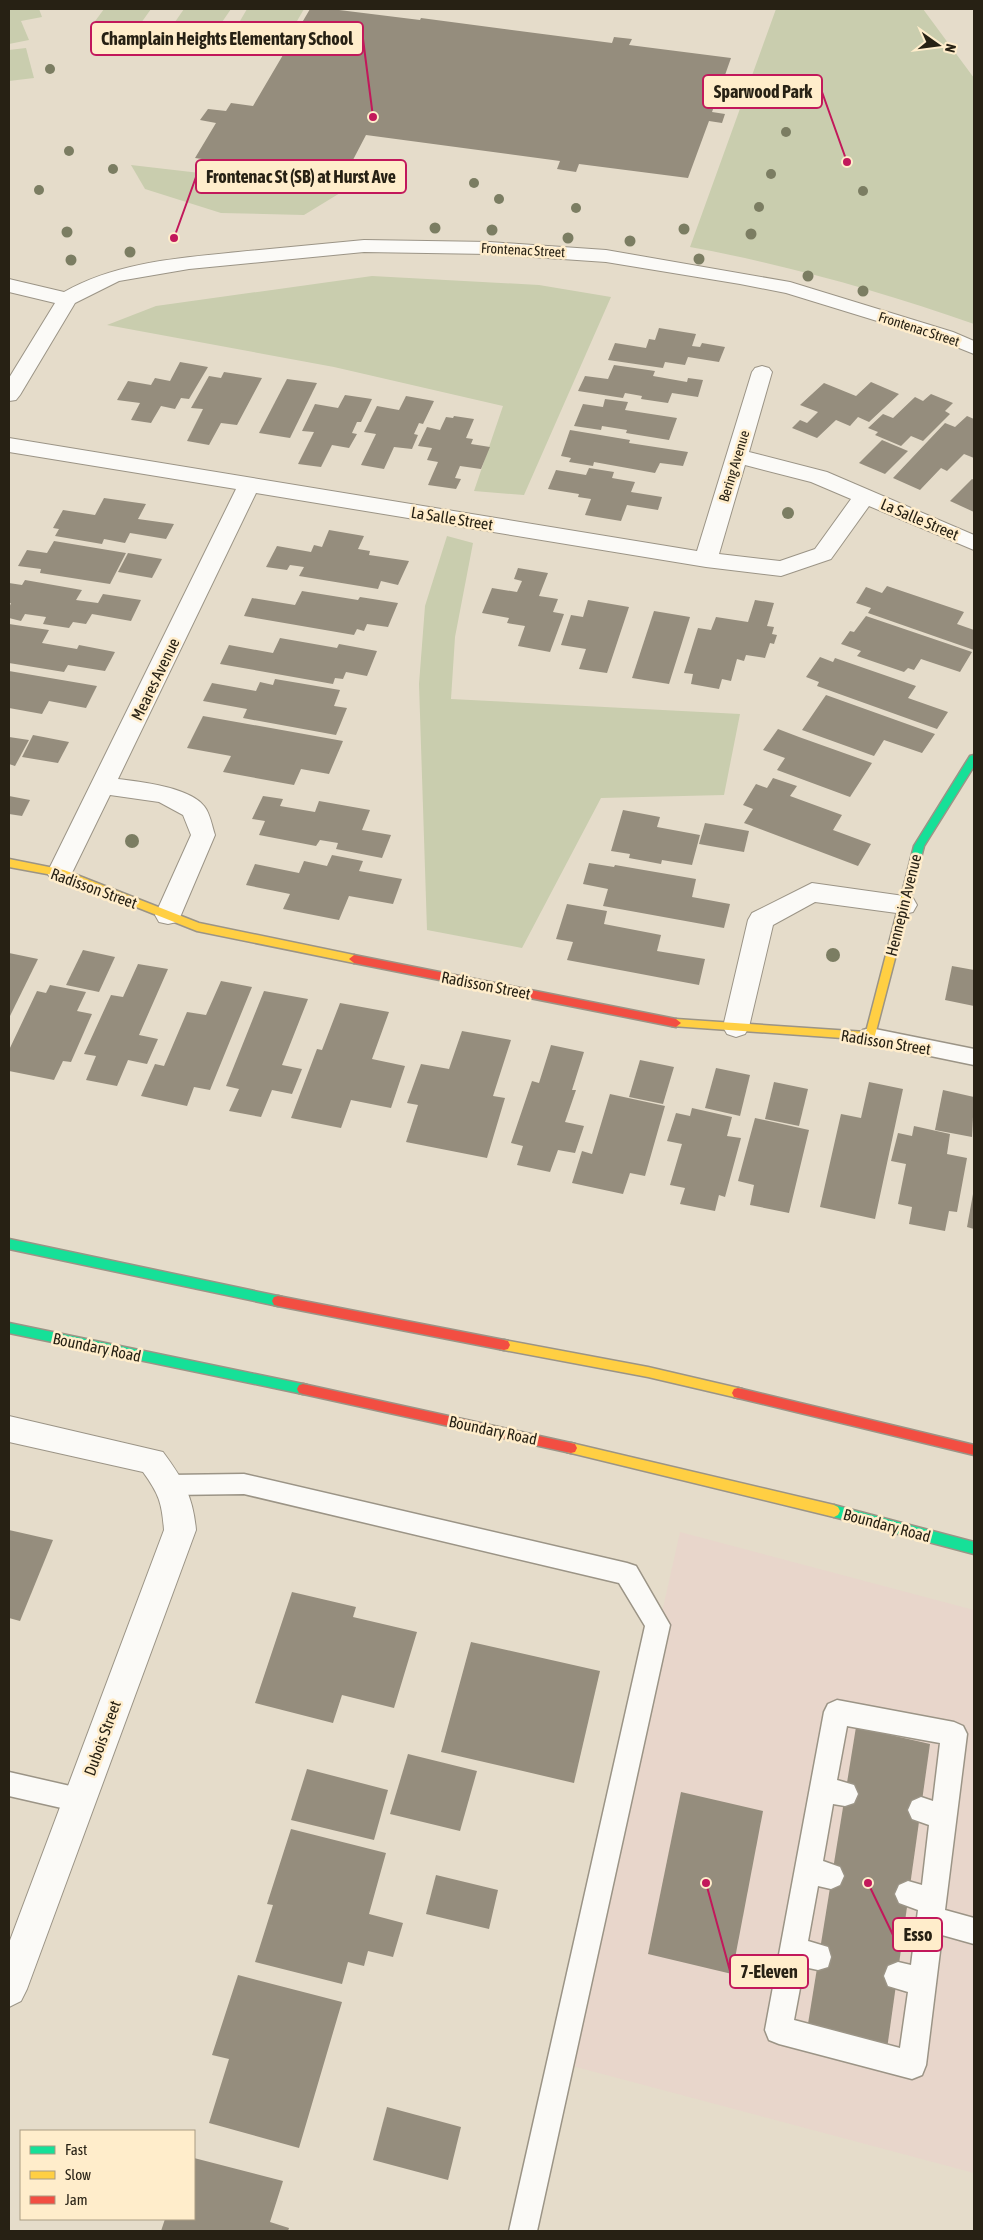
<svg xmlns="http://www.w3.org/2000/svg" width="983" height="2240" font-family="'Asap Condensed',sans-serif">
  <rect width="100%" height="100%" fill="#e5dcca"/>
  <!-- commercial -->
  <path fill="#e8d6cb" d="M680 1532 974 1610V2173L561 2063Z"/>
  <!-- green -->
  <g fill="#c9cdae">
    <path d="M9 9H39L42 17 21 21 29 40 9 44Z"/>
    <path d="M104 9H151L136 30 93 24Z"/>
    <path d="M184 9H231L211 38 168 32Z"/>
    <path d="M247 9H304L293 28 240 21Z"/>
    <path d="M776 9H923L974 78V324C881 291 787 265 690 247Z"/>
    <path d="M26 48 34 78 9 81V50Z"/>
    <path d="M131 165 345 190 304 215 221 213 145 189Z"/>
    <path d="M372 276 539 285 611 297 524 495 474 491 503 406 334 367 107 325 156 306Z"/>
    <path d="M447 536 473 543 455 637 451 699 740 714 724 795 601 798 522 948 427 930 419 684 425 606Z"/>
  </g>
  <!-- building -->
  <g fill="#958d7d">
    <path d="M310 9H331L420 20 421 18 612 43 614 37 632 39 629 45 731 58 712 112 725 114 722 123 709 121 688 178 579 164 576 172 557 169 560 161 366 135 343 179 195 158 216 123 200 120 208 109 226 111 231 103 253 106Z"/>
    <path d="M659 328 696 334 692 346 700 347 702 343 725 347 719 362 688 357 685 365 665 362 663 368 608 360 615 343 646 348 649 339 655 340Z"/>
    <path d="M180 362 208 367 189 399 181 398 175 409 161 406 151 423 131 420 140 403 117 400 128 381 151 385 155 378 170 381Z"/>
    <path d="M614 365 655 371 653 376 687 382 688 378 703 380 698 397 672 393 668 403 641 399 642 396 625 393 623 398 578 391 585 376 608 379Z"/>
    <path d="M224 372 262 378 237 425 221 423 209 445 187 441 203 409 191 408 209 376 221 378Z"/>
    <path d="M287 379 317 383 290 438 259 433Z"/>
    <path d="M871 382 899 394 869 422 858 417 850 426 836 420 817 438 792 428 800 420 807 423 818 412 800 405 824 383 856 396Z"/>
    <path d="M931 394 953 403 945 411 950 414 923 441 911 436 901 446 875 435 878 432 868 428 883 414 893 418 915 397 923 401Z"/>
    <path d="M345 395 372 399 361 422H357L352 433 357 434 349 448 332 445 321 467 298 464 314 432 302 431 315 404 338 408Z"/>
    <path d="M406 396 434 401 423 424 419 423 414 434 418 435 412 449 394 447 384 469 361 465 376 434 364 432 377 406 399 410Z"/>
    <path d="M605 399 628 402 625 410 677 418 669 440 626 433 627 430 602 426 601 430 574 426 583 404 603 407Z"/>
    <path d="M454 416 474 419 466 438 473 439 471 444 490 447 481 469 460 466 455 478 461 479 456 489 428 485 438 462 427 460 432 448 418 446 427 427 440 430 446 417 453 418Z"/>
    <path d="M967 416 974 419V458L964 454 947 471 941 468 920 490 893 478 945 423 955 427Z"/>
    <path d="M570 430 630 440 629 443 688 452 683 466 660 463 655 473 594 462 593 466 569 462 571 458 561 456Z"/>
    <path d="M882 440 908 451 885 474 859 463Z"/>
    <path d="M589 468 614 472 612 478 635 482 631 492 662 497 658 510 627 505 621 521 585 515 591 499 578 497 579 494 548 489 556 470 586 475Z"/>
    <path d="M972 479 974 480V512L950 501Z"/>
    <path d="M104 498 146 504 138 519 174 524 166 539 130 533 125 543 104 539 102 544 55 536 59 529 53 528 63 510 95 515Z"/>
    <path d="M329 530 364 536 358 549 370 551 369 555 409 561 398 585 381 581 378 589 299 576 304 567 290 565 287 570 266 567 277 546 311 552 314 545 322 547Z"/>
    <path d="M54 541 126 553 110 584 40 573 41 569 18 566 27 550 47 553Z"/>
    <path d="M128 553 162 559 152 578 118 572Z"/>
    <path d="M518 568 548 573 539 596 558 599 553 612 564 614 550 652 518 646 525 626 507 623 509 618 482 613 492 588 517 592 522 581 514 579Z"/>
    <path d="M25 580 82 590 76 600 98 603 103 594 141 600 131 621 92 614 86 624 73 622 69 628 43 624 46 617 25 614 21 621 9 618V608L11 603H9V583L22 585Z"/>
    <path d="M887 586 964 612 957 624 974 630V650L868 613 871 608 856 603 866 587 882 593Z"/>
    <path d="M302 591 358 600 360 597 398 603 388 627 367 624 364 631 357 629 354 635 244 616 252 598 295 605Z"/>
    <path d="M588 600 629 607 607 673 579 669 586 649 561 645 571 615 583 617Z"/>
    <path d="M755 600 774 603 767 626 774 627 772 634 777 635 774 644 770 643 765 658 746 655 744 661 737 659 731 681 722 679 719 689 691 684 693 674 684 673 698 628 711 630 716 617 748 622Z"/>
    <path d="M654 611 690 617 669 684 632 678Z"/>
    <path d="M866 616 972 652 960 672 921 659 914 670 908 668 904 672 857 656 861 651 841 644 850 631 854 632Z"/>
    <path d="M9 624 49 630 42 643 77 649 79 645 115 652 105 671 68 665 64 672 9 663Z"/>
    <path d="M280 638 337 648 339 644 377 651 367 676 346 672 343 679 335 678 333 684 220 664 229 645 273 653Z"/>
    <path d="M820 657 833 662 835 658 916 686 908 698 948 712 937 729 817 686 819 682 806 677Z"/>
    <path d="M9 671 97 686 86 708 49 701 42 714 9 708Z"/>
    <path d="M275 679 340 690 334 706 347 708 336 735 243 718 247 709 203 701 212 683 256 691 260 682 273 685Z"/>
    <path d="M826 695 935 734 922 753 884 740 874 756 802 730Z"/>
    <path d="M203 716 343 741 329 774 301 769 294 785 223 772 231 756 187 748Z"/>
    <path d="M778 729 799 737 872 763 850 797 777 770 785 758 763 750Z"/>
    <path d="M33 735 69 742 58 763 22 757Z"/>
    <path d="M9 737 29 740 15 766 9 764Z"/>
    <path d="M773 778 797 786 790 796 842 815 833 830 871 844 858 866 744 823 753 809 743 805 756 784 767 788Z"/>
    <path d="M9 796 30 800 22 816 9 814Z"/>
    <path d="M263 796 283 799 280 806 315 812 319 801 370 810 362 830 391 835 382 858 336 849 338 843 320 840 316 846 259 835 265 821 252 819Z"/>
    <path d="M623 810 660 817 657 827 700 835 692 865 662 860 661 864 629 858 630 854 611 851Z"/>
    <path d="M705 823 749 831 744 852 699 844Z"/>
    <path d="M332 855 363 861 359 871 402 879 393 904 349 896 339 920 283 909 290 894 246 885 255 864 299 873 304 861 327 866Z"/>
    <path d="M589 863 614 867 615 865 696 879 692 897 730 904 724 928 603 906 608 889 583 884Z"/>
    <path d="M567 904 607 911 604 924 661 935 657 951 705 959 699 985 567 960 573 942 556 939Z"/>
    <path d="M83 950 115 957 99 992 66 985Z"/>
    <path d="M9 953 38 959 9 1018Z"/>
    <path d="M138 964 168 969 139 1035 158 1039 147 1064 128 1060 117 1086 86 1080 96 1056 84 1054 111 995 123 997Z"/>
    <path d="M952 966 974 970V1006L945 1000Z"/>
    <path d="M221 981 252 987 210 1090 194 1087 187 1106 141 1096 155 1064 164 1066 187 1012 206 1015Z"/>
    <path d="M50 985 86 992 77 1011 92 1014 71 1062 63 1061 54 1080 9 1071V1050L37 991 46 993Z"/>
    <path d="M264 991 308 999 282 1065 302 1069 292 1094 272 1090 261 1117 229 1111 239 1089 226 1086Z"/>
    <path d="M340 1003 389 1012 372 1059 405 1066 391 1108 351 1100 341 1128 291 1118 317 1049 322 1050Z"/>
    <path d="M462 1031 511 1040 493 1096 505 1098 487 1158 406 1142 418 1105 407 1103 421 1064 449 1069Z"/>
    <path d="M551 1045 584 1052 572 1090H576L565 1122 584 1126 575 1153 558 1150 550 1172 517 1165 523 1146 511 1143 532 1081 539 1083Z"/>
    <path d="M640 1060 674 1067 663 1104 629 1097Z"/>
    <path d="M716 1068 750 1075 740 1116 705 1108Z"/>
    <path d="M774 1082 808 1089 799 1126 765 1119Z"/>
    <path d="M869 1082 903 1089 875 1219 820 1207 841 1114 861 1118Z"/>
    <path d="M943 1090 974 1097 972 1137 935 1130Z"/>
    <path d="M610 1094 665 1106 645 1176 630 1173 623 1194 572 1183 582 1151 592 1154Z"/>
    <path d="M692 1108 732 1117 727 1136 741 1138 725 1197 719 1195 715 1211 680 1204 685 1188 670 1185 682 1144 667 1141 676 1113 690 1116Z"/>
    <path d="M755 1118 809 1130 789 1213 750 1205 754 1185 738 1181Z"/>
    <path d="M914 1126 950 1134 947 1154 967 1158 957 1212 949 1211 945 1231 909 1224 912 1207 898 1204 906 1164 891 1161 898 1133 912 1136Z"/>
    <path d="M973 1194H974V1229L967 1227Z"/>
    <path d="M9 1530 53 1540 20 1621 9 1618Z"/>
    <path d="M292 1592 356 1607 353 1617 417 1632 394 1708 342 1695 333 1723 255 1703Z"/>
    <path d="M471 1642 600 1671 574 1783 441 1752Z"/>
    <path d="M856 1727 930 1744 887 2049 807 2030Z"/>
    <path d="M408 1754 477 1771 460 1831 390 1814Z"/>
    <path d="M307 1769 388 1790 374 1840 291 1820Z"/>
    <path d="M681 1792 763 1811 732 1974 648 1954Z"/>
    <path d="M291 1829 386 1853 369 1914 403 1923 393 1957 368 1951 364 1966 348 1962 342 1984 255 1962 273 1905 267 1904Z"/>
    <path d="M436 1875 498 1890 489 1929 426 1914Z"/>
    <path d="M238 1975 342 2002 299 2148 209 2123 229 2059 212 2055Z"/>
    <path d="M387 2107 461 2127 448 2180 373 2160Z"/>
    <path d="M194 2158 283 2181 270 2222 289 2228 288 2231H161L165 2219H194Z"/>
  </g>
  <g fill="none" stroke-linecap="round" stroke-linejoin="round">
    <defs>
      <g id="lane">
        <path d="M870 1028 974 1049V1065L863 1042 860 1036 863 1030Z"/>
        <path d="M244 1474 627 1563 636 1566 670 1625 537 2231H509L645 1626 619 1583 244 1494 170 1495 162 1492 158 1485 162 1478 170 1475Z"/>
        <path d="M837 1700 954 1722 963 1726 967 1734 945 1910 974 1918V1944L942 1935 926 2065 922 2075 912 2079 779 2044 769 2040 765 2030 824 1712 828 1704ZM847 1726 940 1743 933 1801 921 1797 912 1801 908 1810 912 1819 929 1825 922 1885 908 1881 899 1885 895 1894 899 1903 918 1910 911 1965 898 1962 888 1966 884 1976 888 1986 908 1992 900 2048 794 2020 804 1967 818 1970 828 1967 831 1957 828 1947 808 1941 818 1886 831 1889 840 1885 844 1876 840 1867 823 1861 833 1804 845 1806 854 1803 858 1794 854 1785 837 1780Z"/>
        <path d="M9 1772 79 1788 88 1791 92 1800 88 1809 79 1812 9 1796Z"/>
      </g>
      <g id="street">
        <path d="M364 240 490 242 606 250 790 282 953 332 974 341V354L939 340 786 293 740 284 606 262 490 254 364 252 189 269 119 281 75 303 20 395 16 400 9 401V378L55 303 9 292V279L64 292C117 262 179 258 238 252 280 248 322 244 364 240Z"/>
        <path d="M762 366 769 368 772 372 749 452 827 472 974 535V550L869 506 831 559 781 576 706 567 256 493 118 779C141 782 189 787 204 806 210 813 212 826 215 835L181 915 177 922 168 924 159 922 155 915 191 835 183 815 159 802 110 795 69 879 60 882 51 879 47 873 236 489 9 452V438L697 551 752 372 755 368ZM745 465 811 482 851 499 815 549 780 561 719 554Z"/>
        <path d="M812 883 904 896 913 898 917 905 913 912 904 914 815 902 773 925 749 1027 745 1034 736 1037 727 1034 723 1027 748 920 752 913Z"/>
        <path d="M9 1416 163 1452C183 1479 193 1496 196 1530L27 1989 21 2001 9 2007V1943L164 1530C162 1503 159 1494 143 1472L9 1442Z"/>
      </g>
      <g id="fast">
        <path d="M974 755V766L924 846 911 897 910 900H902L901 897 914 846 970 756Z"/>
        <path d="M9 1239 278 1296 282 1297 284 1301 282 1305 278 1306 9 1249Z"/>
        <path d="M9 1323 303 1384 307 1385 309 1389 307 1393 303 1394 9 1333Z"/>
        <path d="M834 1505 974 1542V1554L834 1517 830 1515 828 1511 830 1507Z"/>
      </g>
      <g id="slow">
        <path d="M9 859 64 870 199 923 354 955 359 959 354 963 197 931 58 876 9 867Z"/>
        <path d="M906 893 911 897 874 1039 870 1040 672 1026 671 1023 676 1019 866 1032 901 897Z"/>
        <path d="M504 1340 648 1367 738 1388 742 1389 744 1393 742 1397 738 1398 648 1377 504 1350 500 1349 498 1345 500 1341Z"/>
        <path d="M571 1443 834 1505 838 1507 840 1511 838 1515 834 1517 571 1453 567 1452 565 1448 567 1444Z"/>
      </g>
      <g id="jam">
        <path d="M354 955 676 1019 681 1023 676 1027 354 963 349 959Z"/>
        <path d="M278 1296 504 1340 508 1341 510 1345 508 1349 504 1350 278 1306 274 1305 272 1301 274 1297Z"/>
        <path d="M303 1384 571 1443 575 1444 577 1448 575 1452 571 1453 303 1394 299 1393 297 1389 299 1385Z"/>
        <path d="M738 1388 974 1445V1455L738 1398 734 1397 732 1393 734 1389Z"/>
      </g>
    </defs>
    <!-- lane casing -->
    <use href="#lane" stroke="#9b9486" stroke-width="3"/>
    <!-- street casing -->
    <use href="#street" stroke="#9b9486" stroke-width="2"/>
    <!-- fast casing -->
    <use href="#fast" stroke="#9b9486" stroke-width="3"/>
    <!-- slow casing -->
    <use href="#slow" stroke="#9b9486" stroke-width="3"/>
    <!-- jam casing -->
    <use href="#jam" stroke="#9b9486" stroke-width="3"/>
    <!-- lane -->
    <use href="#lane" fill="#fbfaf7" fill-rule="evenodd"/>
    <!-- street -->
    <use href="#street" fill="#fbfaf7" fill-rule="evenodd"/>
    <!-- fast -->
    <use href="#fast" fill="#16e098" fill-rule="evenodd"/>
    <!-- slow -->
    <use href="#slow" fill="#ffcf43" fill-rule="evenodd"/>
    <!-- jam -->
    <use href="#jam" fill="#f24e42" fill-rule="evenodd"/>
  </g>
  <!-- trees -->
  <g fill="#7b7d62">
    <circle cx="50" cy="69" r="5"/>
    <circle cx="786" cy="132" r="5"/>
    <circle cx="69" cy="151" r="5"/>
    <circle cx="113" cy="169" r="5"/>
    <circle cx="771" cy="174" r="5"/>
    <circle cx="474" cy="183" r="5"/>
    <circle cx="39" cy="190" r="5"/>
    <circle cx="863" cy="191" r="5"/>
    <circle cx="499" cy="199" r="5"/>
    <circle cx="759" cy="207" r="5"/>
    <circle cx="576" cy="208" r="5"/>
    <circle cx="435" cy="228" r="5.5"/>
    <circle cx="684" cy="229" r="5.5"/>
    <circle cx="492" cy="230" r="5.5"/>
    <circle cx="67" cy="232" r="5.5"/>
    <circle cx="751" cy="234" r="5.5"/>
    <circle cx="568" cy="238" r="5.5"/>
    <circle cx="630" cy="241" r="5.5"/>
    <circle cx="130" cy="252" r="5.5"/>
    <circle cx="699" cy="259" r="5.5"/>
    <circle cx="71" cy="260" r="5.5"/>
    <circle cx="808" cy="276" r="5.5"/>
    <circle cx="863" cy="291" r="5.5"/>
    <circle cx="788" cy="513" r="6"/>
    <circle cx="132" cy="841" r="7"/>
    <circle cx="833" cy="955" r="7"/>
  </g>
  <g text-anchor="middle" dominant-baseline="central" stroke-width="5" stroke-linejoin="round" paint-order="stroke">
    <!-- far-street labels -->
    <g font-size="14" fill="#272114" stroke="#ffedcb">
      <text transform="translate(523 250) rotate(3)">Frontenac Street</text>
      <text transform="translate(919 329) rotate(18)">Frontenac Street</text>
      <text transform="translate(734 466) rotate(-73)">Bering Avenue</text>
    </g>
    <!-- street labels -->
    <g font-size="16" fill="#272114" stroke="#ffedcb">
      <text transform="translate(452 518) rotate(9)">La Salle Street</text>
      <text transform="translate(920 519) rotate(23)">La Salle Street</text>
      <text transform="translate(155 679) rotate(-64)">Meares Avenue</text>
      <text transform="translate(94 888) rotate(20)">Radisson Street</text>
      <text transform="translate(903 905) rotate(-76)">Hennepin Avenue</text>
      <text transform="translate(486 985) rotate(11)">Radisson Street</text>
      <text transform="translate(886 1042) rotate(9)">Radisson Street</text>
      <text transform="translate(97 1347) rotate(12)">Boundary Road</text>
      <text transform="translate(493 1430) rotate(12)">Boundary Road</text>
      <text transform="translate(887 1525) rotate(15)">Boundary Road</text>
      <text transform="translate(102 1738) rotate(-70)">Dubois Street</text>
    </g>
  </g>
  <!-- callouts -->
  <path fill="none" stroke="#c2185b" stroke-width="2" d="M373 117L363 39M847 162L822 92M174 238L196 177M868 1883L893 1935M706 1883L730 1971"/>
  <g fill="#c2185b" stroke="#ffedcb" stroke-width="2">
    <circle cx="373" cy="117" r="5"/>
    <circle cx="847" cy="162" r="5"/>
    <circle cx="174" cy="238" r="5"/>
    <circle cx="868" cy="1883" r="5"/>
    <circle cx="706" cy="1883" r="5"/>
  </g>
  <g fill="#ffedcb" stroke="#c2185b" stroke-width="2">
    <rect x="91" y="22" width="272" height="33" rx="5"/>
    <rect x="703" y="75" width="119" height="33" rx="5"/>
    <rect x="196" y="160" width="210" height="33" rx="5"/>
    <rect x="893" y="1918" width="49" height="33" rx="5"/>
    <rect x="730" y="1955" width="78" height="33" rx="5"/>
  </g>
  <g font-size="18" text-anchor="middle" font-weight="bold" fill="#272114">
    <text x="227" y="45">Champlain Heights Elementary School</text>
    <text x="763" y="98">Sparwood Park</text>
    <text x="301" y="183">Frontenac St (SB) at Hurst Ave</text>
    <text x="918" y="1941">Esso</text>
    <text x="769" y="1978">7-Eleven</text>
  </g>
  <!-- border -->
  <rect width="983" height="2240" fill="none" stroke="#272114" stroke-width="20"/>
  <!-- legend -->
  <rect x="20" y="2130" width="175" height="90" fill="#ffedcb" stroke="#a99b82"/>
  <rect x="30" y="2146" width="25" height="8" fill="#16e098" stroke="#a99b82"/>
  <text x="65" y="2155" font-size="15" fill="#272114">Fast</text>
  <rect x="30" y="2171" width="25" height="8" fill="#ffcf43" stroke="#a99b82"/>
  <text x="65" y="2180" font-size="15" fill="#272114">Slow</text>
  <rect x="30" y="2196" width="25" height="8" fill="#f24e42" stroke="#a99b82"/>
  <text x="65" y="2205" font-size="15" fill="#272114">Jam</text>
  <!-- north arrow -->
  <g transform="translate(938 45) rotate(104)" stroke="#ffedcb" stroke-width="4" paint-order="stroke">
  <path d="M0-4L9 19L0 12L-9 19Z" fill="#272114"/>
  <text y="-8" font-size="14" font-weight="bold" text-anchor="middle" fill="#272114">N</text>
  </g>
</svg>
